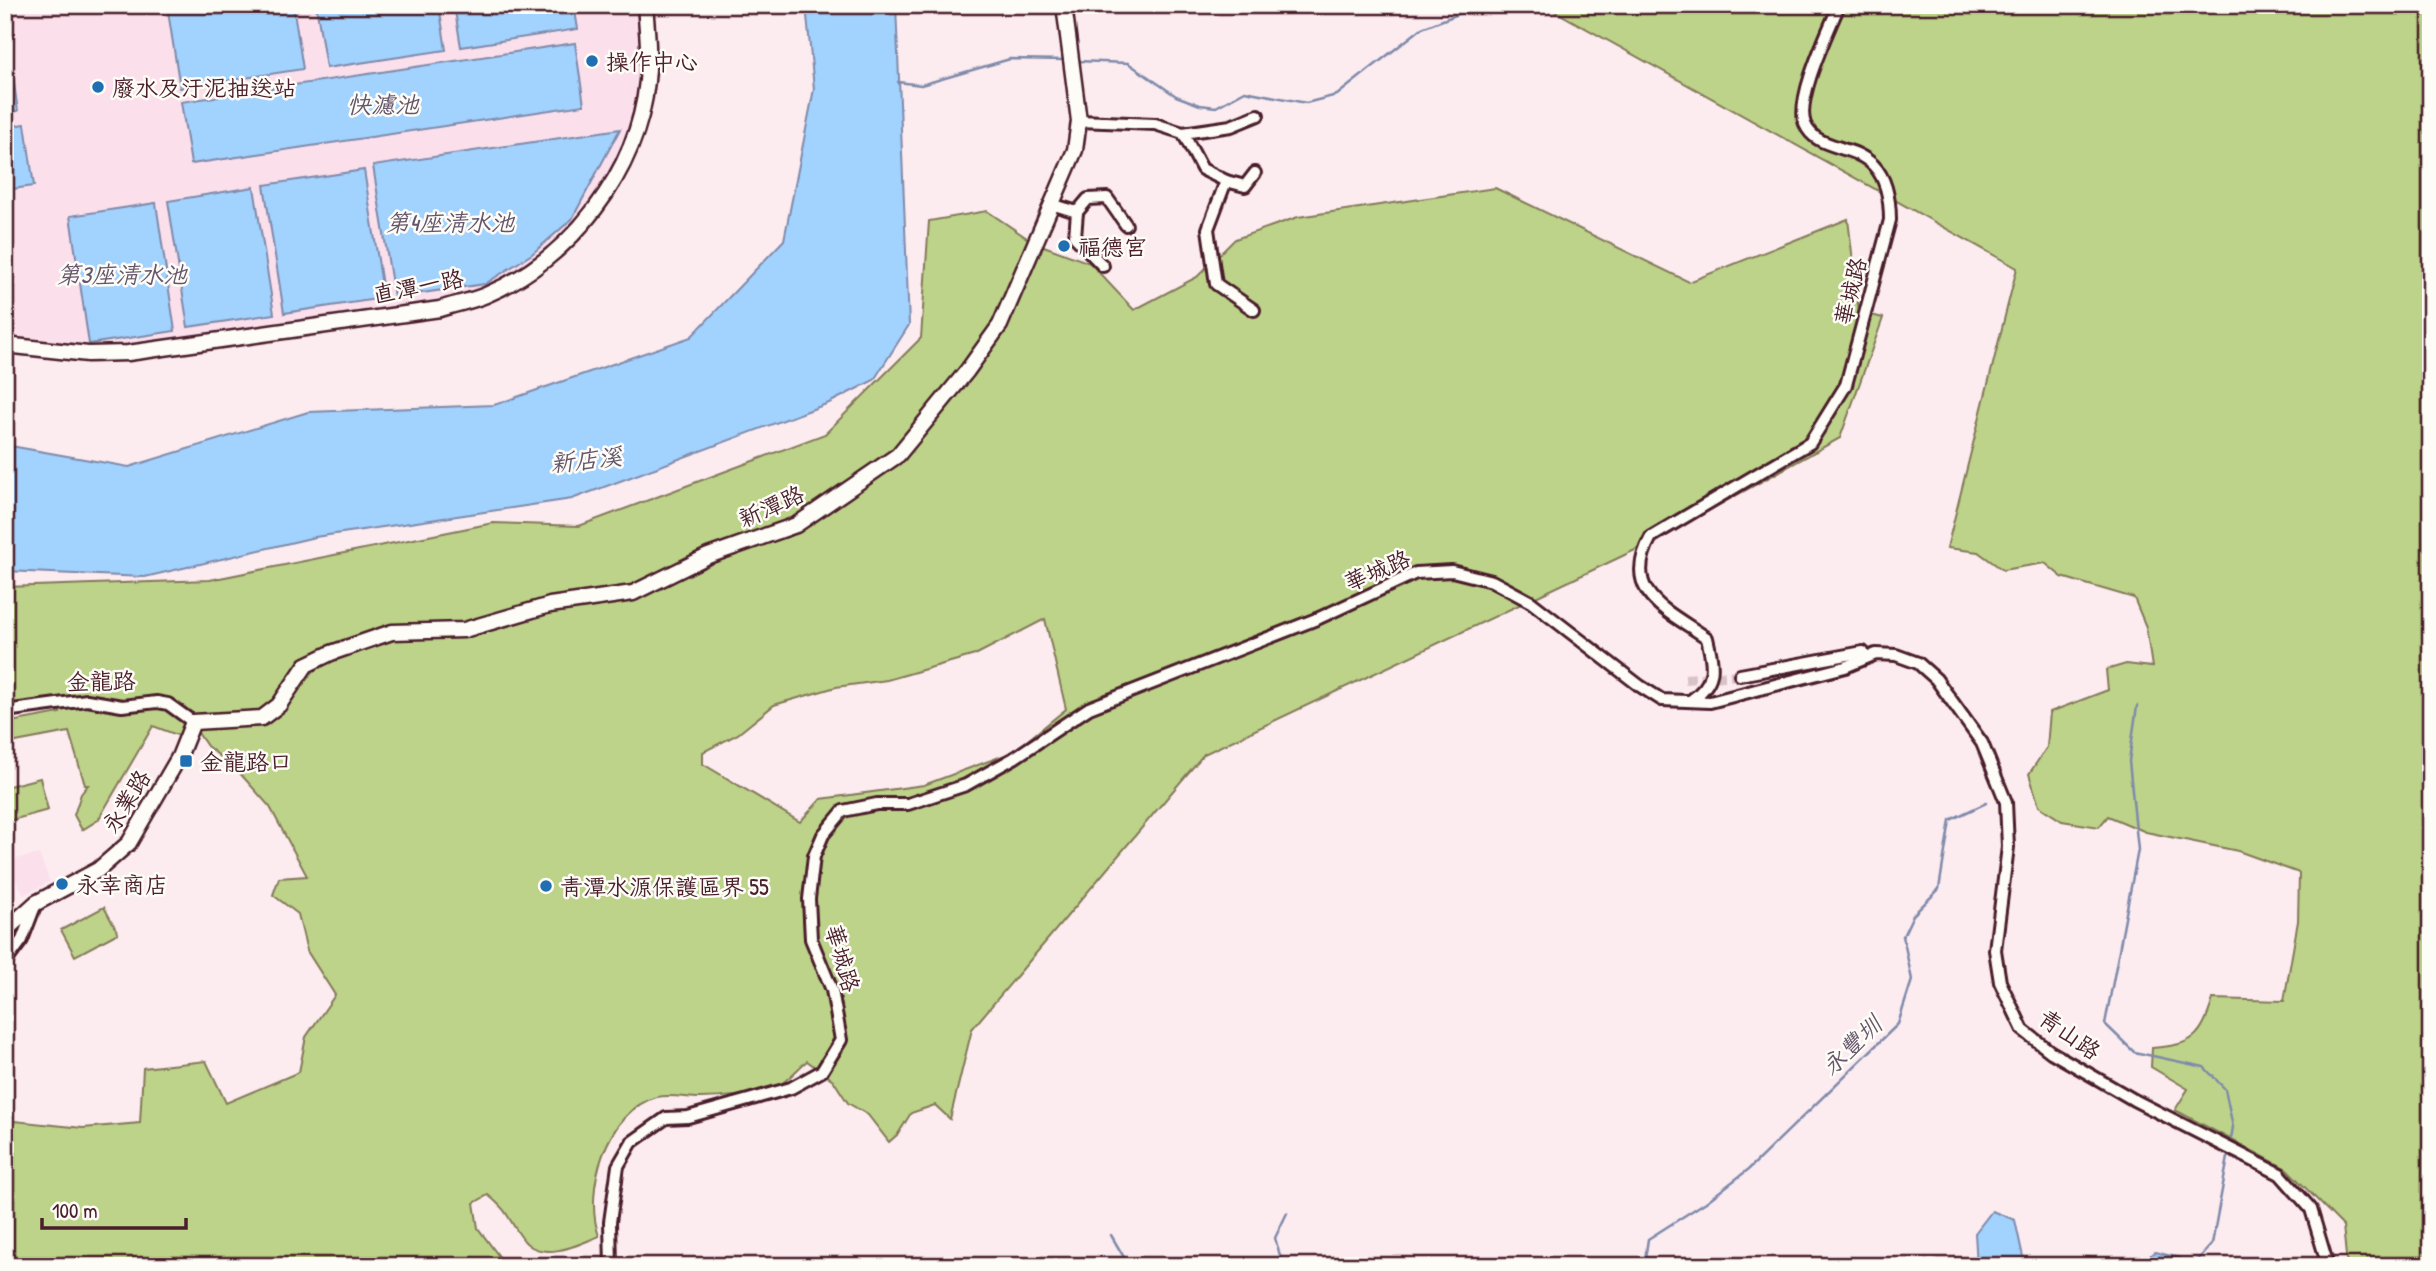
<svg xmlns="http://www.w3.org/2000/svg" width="2436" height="1271" font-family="'Patrick Hand','LXGW WenKai TC',sans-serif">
  <rect width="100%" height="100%" fill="#fcecf0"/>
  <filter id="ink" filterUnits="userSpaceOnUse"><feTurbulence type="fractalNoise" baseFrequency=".0143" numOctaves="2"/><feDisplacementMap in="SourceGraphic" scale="14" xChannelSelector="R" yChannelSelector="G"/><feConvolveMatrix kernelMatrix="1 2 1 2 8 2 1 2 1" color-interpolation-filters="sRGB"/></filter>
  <g filter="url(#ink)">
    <!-- built -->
    <g fill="#fbe0ec">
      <path d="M5 5H638L643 44 642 72 627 136 608 174 579 219 540 255 498 281 440 301 117 346 62 344 5 338Z"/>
      <path d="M39 854 50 882 24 895 5 861Z"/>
    </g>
    <!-- green -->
    <g fill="#bdd389" stroke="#84795a" stroke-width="2" fill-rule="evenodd">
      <path d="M1544 5H2431V1266H2347L2343 1226 2287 1169 2175 1110 2188 1089 2151 1067 2152 1048C2193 1045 2201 1038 2213 999L2284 1001 2298 921 2299 873 2238 851 2146 832 2108 816 2099 827 2062 821 2039 806 2029 774 2047 747 2050 712 2108 690 2106 670 2126 664 2152 667 2146 627 2134 598 2062 577 2045 563 2003 570 1978 552 1947 548 2017 268Z"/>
      <path d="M1495 188 1689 282 1848 219 1859 312 1883 318 1840 438 1652 542 1204 754 972 1029 950 1119 935 1105 911 1113 898 1134 889 1142 868 1115 848 1103 833 1080 807 1061C797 1069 785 1084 774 1088 753 1095 722 1098 700 1098 687 1098 670 1094 657 1097 606 1110 583 1192 599 1236 577 1246 539 1263 522 1238 507 1218 510 1213 488 1195L474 1203 478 1228 506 1266H5V1120L83 1128 140 1123 143 1068 206 1061 226 1103 299 1072 306 1037 335 995 307 951 298 914 273 895 279 878 307 876 270 807 237 770 207 746 181 708 173 706 188 728 177 735 153 726 98 820 82 830 74 815 81 794 88 785H85L69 732 5 744V723L60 713 58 708 5 715V587L210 580 493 523 579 526 825 434 921 338 929 221 987 211 1033 242 1090 263 1134 310 1197 277 1235 239 1298 217ZM1045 619 1066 709 1013 752 924 785 821 799 800 822 703 764V752L738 734 774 705 836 687 887 680 975 655Z"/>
      <path d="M40 778 48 810 5 822V787Z"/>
      <path d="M104 907 118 933 75 956 61 930Z"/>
    </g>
    <!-- water -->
    <g fill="#a2d2fe" stroke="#7f8aaa" stroke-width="2">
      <path d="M167 5H293L303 69 180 88Z"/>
      <path d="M316 5H439L446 50 326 68Z"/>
      <path d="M454 5H574L578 29 461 47Z"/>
      <path d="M806 5H896L909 325 874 380 829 403 572 499 315 537 145 577 5 571V445L129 467 308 412 494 405 691 337 784 240 814 89Z"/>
      <path d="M5 22 18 111 5 113Z"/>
      <path d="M575 43 584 105 191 164 181 102Z"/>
      <path d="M25 124 34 186 5 190V127Z"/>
      <path d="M620 129 572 219 532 254 485 284 394 297 373 166Z"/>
      <path d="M364 170 384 298 284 313 264 185Z"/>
      <path d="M254 187 274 314 188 327 168 201Z"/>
      <path d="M156 203 175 331 89 344 70 216Z"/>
      <path d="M1992 1211 2015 1220 2025 1266H1977L1975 1233Z"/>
      <path d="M2155 1252 2180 1258 2187 1266H2133Z"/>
      <path d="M2088 1257 2113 1266H2056L2063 1261Z"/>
    </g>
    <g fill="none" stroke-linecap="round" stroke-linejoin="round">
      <!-- stream -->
      <g stroke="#7f8aaa" stroke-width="2.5">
        <path d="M1076 61 1128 63 1176 96 1200 105 1216 107 1245 91 1306 103 1337 95 1422 28 1466 11 1469 5"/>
        <path d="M898 82 921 85 1010 59 1066 60"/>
        <path d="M2137 706 2129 761 2138 850 2105 1024 2134 1052 2204 1067 2225 1089 2233 1127 2230 1145"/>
        <path d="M1111 1235 1129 1266"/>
        <path d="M1283 1266 1275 1238 1287 1213"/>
        <path d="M1644 1266 1648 1239 1706 1202 1749 1169 1898 1024 1912 980 1903 936 1913 915 1939 889 1950 820 1986 803"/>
        <path d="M2192 1266 2212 1244 2229 1152"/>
      </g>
      <!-- minor-tunnel -->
      <path stroke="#d8c3c9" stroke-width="10" stroke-dasharray="10 5" stroke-linecap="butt" d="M1685 679 1740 675"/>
      <defs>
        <g id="minor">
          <path d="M1079 121 1155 124 1183 133 1202 169 1226 181 1208 229 1216 284 1254 310"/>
          <path d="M1183 133 1231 126 1258 115"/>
          <path d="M1226 181 1245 186 1255 173"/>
          <path d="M1051 204 1077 212 1088 199 1107 198 1126 225"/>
          <path d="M1077 212 1075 237 1103 266"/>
          <path d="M1740 675 1863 652"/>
          <path d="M1690 701C1717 682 1714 668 1707 638 1667 610 1620 593 1651 537L1810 443 1846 385 1890 220C1890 129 1821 163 1805 124 1795 99 1829 30 1839 5"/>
          <path d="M5 711 87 700 122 706 157 702 168 704 193 722"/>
          <path d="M5 963 22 940 35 906"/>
          <path d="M611 1266 610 1222 618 1166 632 1142 666 1118 688 1117 791 1088 822 1071 841 1040 832 990 811 939 809 899 814 856 823 835 843 811 877 804H908L966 785 1014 758 1089 708 1319 618 1416 573 1452 571 1492 581 1531 602 1640 686 1662 700 1710 702 1845 667 1876 654 1896 655 1918 663 1936 679 1982 743 2006 802 2008 847 1995 950 2000 982 2023 1030 2051 1052 2134 1100 2280 1174 2311 1209 2328 1266"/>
        </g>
        <g id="tertiary">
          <path d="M5 345 88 354 128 353 440 309C455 304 472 301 486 295 571 259 638 172 647 81 650 56 647 30 645 5"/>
          <path d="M5 931 36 903 98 870 129 843 179 757 193 722 262 718 279 705 306 665 331 653 392 632 464 630 550 605 633 593 708 556 796 525 898 455 967 371 1000 325 1075 150 1079 121 1064 5"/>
        </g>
      </defs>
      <!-- minor casing -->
      <use href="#minor" stroke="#4a1f2b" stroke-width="16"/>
      <!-- tertiary casing -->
      <use href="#tertiary" stroke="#4a1f2b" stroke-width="19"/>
      <!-- minor -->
      <use href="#minor" stroke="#fdfcf7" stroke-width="10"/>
      <!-- tertiary -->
      <use href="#tertiary" stroke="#fdfcf7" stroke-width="14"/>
    </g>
  </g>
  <!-- markers -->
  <g fill="#1f6fb2" stroke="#fdfcf7" stroke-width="2.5">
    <circle cx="592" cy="61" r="7"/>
    <circle cx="98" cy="87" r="7"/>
    <circle cx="1064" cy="246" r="7"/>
    <rect x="179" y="754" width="14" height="14" rx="3.5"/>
    <circle cx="62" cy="884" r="7"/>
    <circle cx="546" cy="886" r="7"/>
  </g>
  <g text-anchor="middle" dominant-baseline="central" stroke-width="5" stroke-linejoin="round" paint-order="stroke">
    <!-- poi labels -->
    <g font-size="23" fill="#4a1f2b" stroke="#fdfcf7" text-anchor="start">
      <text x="606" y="61">操作中心</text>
      <text x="112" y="87">廢水及汙泥抽送站</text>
      <text x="1078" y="246">福德宮</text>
      <text x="200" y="761">金龍路口</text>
      <text x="76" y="884">永幸商店</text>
      <text x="560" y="886">青潭水源保護區界 55</text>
    </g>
    <!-- street labels -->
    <g font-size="23" fill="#4a1f2b" stroke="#fdfcf7">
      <text transform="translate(418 286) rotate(-11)">直潭一路</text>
      <text transform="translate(1850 291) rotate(-76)">華城路</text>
      <text transform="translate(771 506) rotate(-24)">新潭路</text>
      <text transform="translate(1377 570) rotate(-23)">華城路</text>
      <text transform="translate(101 681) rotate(-1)">金龍路</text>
      <text transform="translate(126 801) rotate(-58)">永業路</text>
      <text transform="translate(843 958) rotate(74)">華城路</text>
      <text transform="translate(2070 1034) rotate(35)">青山路</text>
    </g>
    <!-- water labels -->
    <g font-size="24" font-style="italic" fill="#64556a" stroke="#fdfcf7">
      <text x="383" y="104">快濾池</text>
      <text x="450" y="222">第4座清水池</text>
      <text x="122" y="274">第3座清水池</text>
      <text transform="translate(586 459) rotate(-6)">新店溪</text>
      <text transform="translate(1851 1045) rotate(-44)">永豐圳</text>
    </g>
  </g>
  <!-- margin -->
  <rect width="2436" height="1271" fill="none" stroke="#fdfcf7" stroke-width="28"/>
  <rect x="14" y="14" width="2408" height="1243" fill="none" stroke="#4a1f2b" stroke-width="2.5" filter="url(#ink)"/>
  <!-- scale -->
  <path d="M42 1218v10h144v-10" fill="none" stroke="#4a1f2b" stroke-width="3.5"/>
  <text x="52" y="1218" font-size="21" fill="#4a1f2b" stroke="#fdfcf7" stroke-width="5" paint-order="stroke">100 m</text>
</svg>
